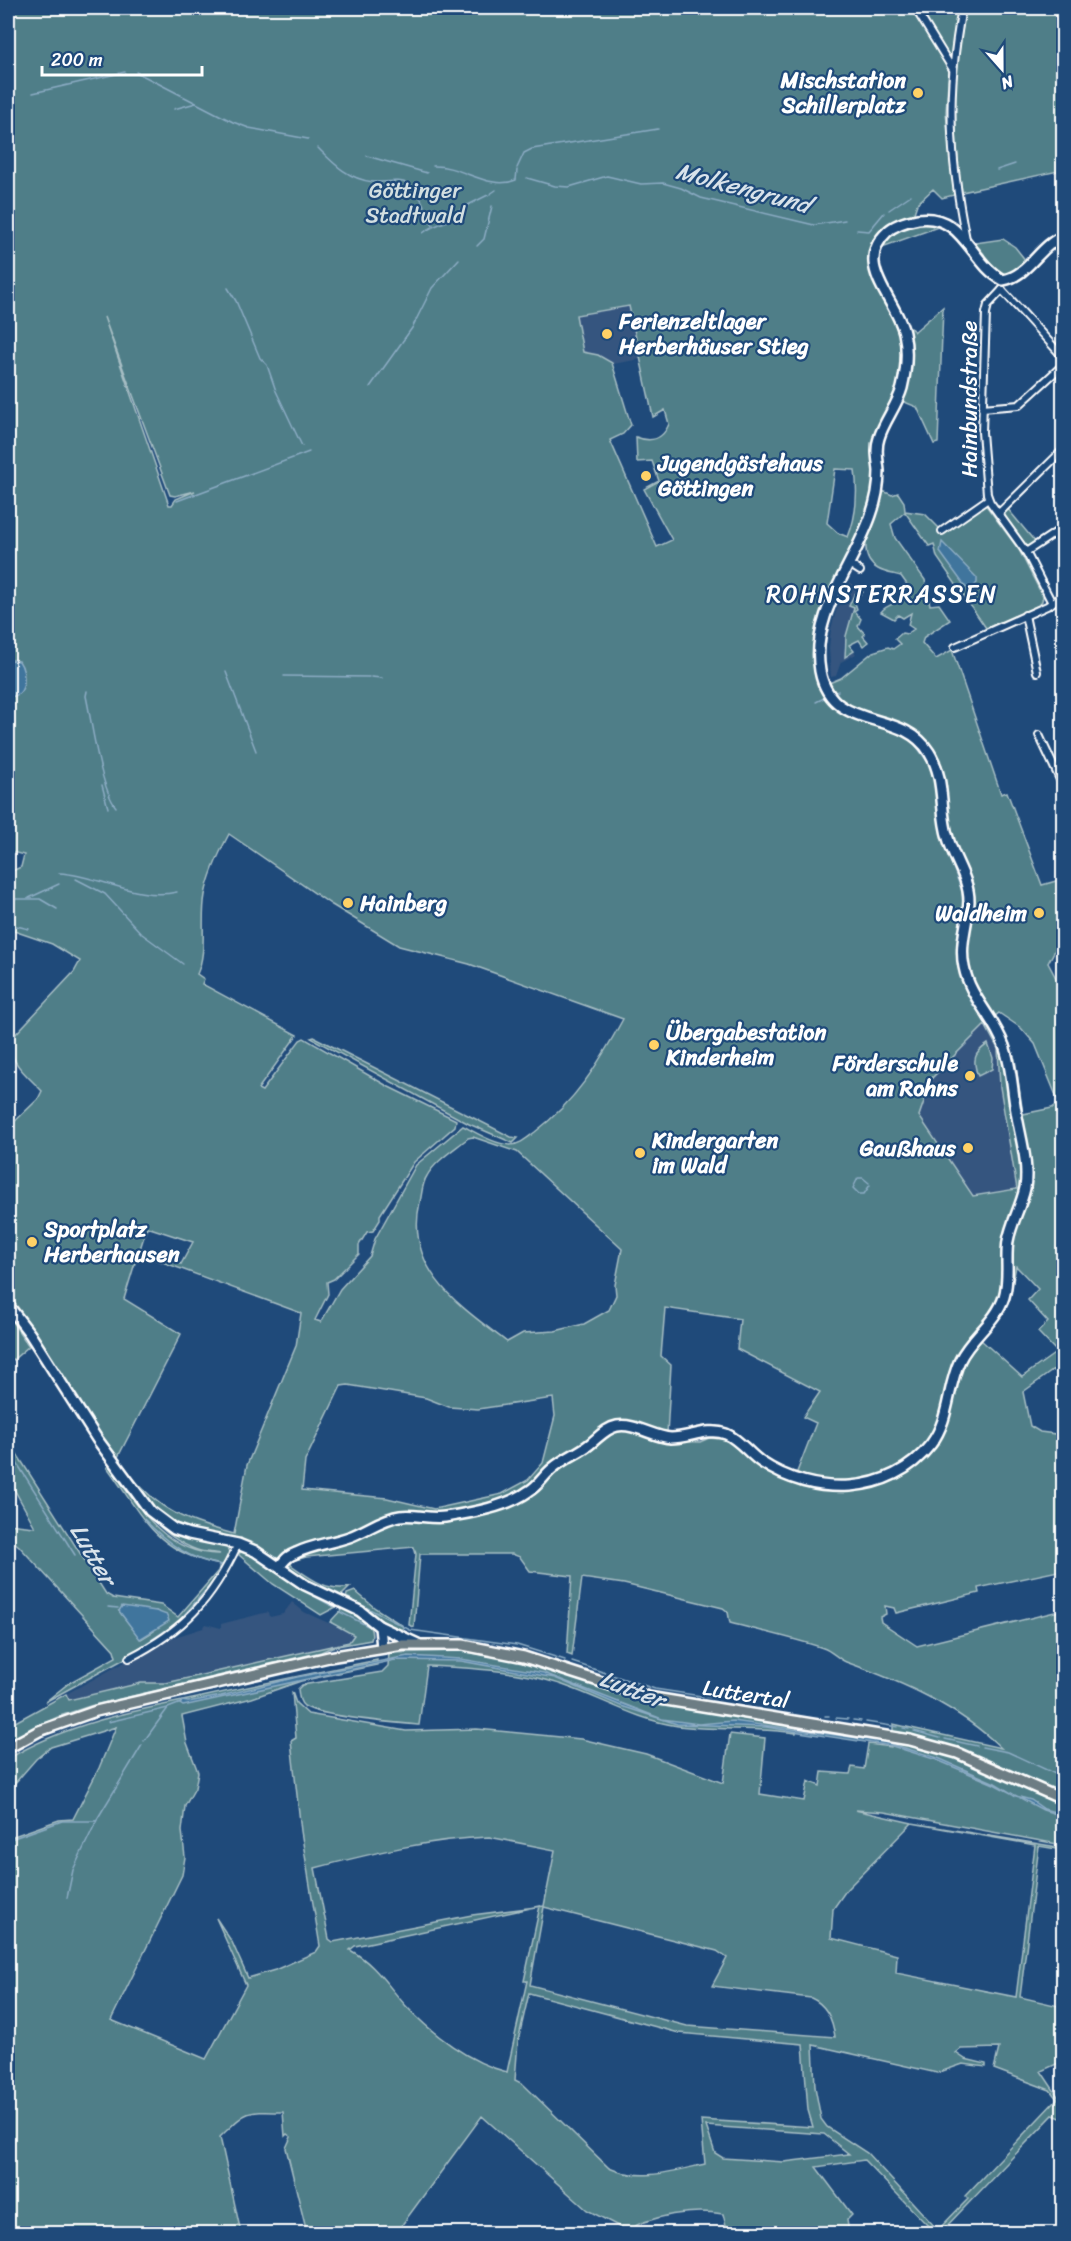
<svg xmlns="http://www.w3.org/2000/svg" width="1071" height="2241" font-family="Sriracha,sans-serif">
  <rect width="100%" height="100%" fill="#1f4a7a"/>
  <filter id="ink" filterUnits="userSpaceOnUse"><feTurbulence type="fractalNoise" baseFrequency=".0167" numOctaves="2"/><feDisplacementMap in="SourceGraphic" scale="12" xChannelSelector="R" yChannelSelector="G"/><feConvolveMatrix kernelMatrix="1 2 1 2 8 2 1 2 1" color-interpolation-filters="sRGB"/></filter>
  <g filter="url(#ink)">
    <!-- built -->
    <g fill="#34557f">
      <path d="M629 305 641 359 613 364 598 355 583 352 576 315Z"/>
      <path d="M850 582 860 590 852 598 850 607 854 608 844 647 846 657 854 651 856 654 841 662 836 676 831 677 829 648 831 629 836 611Z"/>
      <path d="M985 1024 998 1049 1000 1087 1018 1189 973 1197 919 1116 932 1078Z"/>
      <path d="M292 1602 304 1612 355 1635 353 1639 320 1650 166 1683H141L69 1700 66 1694 165 1640 203 1628 206 1624 221 1628V1624L264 1613 269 1612 270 1617 283 1614Z"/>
    </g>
    <!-- green -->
    <g fill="#4f7e88" stroke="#a7bec4" stroke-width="1.5" fill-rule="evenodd">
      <path d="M8 8H960L949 68 946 112 954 195 942 198 933 189 917 204 913 216C827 254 902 296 903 353 904 372 899 393 891 411 886 420 878 429 875 439 871 454 879 473 876 489 865 535 838 576 821 620 814 642 813 664 822 686L841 678 873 652 888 647 893 649 900 644 895 639 902 633 907 634 914 629 908 625 911 613 903 618 898 615 894 619 881 612C887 603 901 603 910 596L911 590 901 576C894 574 885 573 878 569 851 554 877 514 883 491L892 495 898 493 904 502 905 511 925 514 943 532 974 508 985 504 1019 550 1043 597 1041 604 986 628 937 557 934 544 929 546 905 512 891 524 895 538 925 580 930 605 939 604 950 620 924 637 922 643 936 659 952 650 1001 794 1007 792 1042 885 1063 879V935L1048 963 1064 993 1063 1363 1023 1392 1030 1426 1040 1432 1063 1435V1570L978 1588 979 1593 896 1613 894 1608 885 1606 886 1614 880 1617 881 1622 917 1646 1063 1610V1795L955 1748 893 1734V1724L1001 1748C958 1706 902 1682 846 1662 838 1659 832 1651 823 1648 793 1638 761 1631 730 1623L728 1612 723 1608 624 1584 582 1578 572 1656 567 1654 572 1576 530 1571 520 1557 512 1554H420L414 1627 409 1625 416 1554 414 1547 306 1557 292 1561 291 1565C310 1578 326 1592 350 1587L339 1598 304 1581 288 1569V1561L295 1555 354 1540 391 1521 448 1519 521 1499 536 1490 559 1466 588 1450 608 1432 619 1428 667 1441 700 1442 709 1438 731 1440 732 1434C746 1445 778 1475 797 1472L816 1423 803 1417 820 1392 737 1349 740 1319 665 1308 661 1356 671 1365 667 1434 632 1423H614L585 1444 558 1460 529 1489 517 1495 446 1514H395L345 1535 294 1549 277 1559 244 1543 241 1538 234 1540 181 1528 150 1506 94 1432 25 1322 8 1302V1128L38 1099 42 1091C28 1076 5 1060 12 1038L74 972 80 961 52 944 8 929V873L21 867 24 855 8 851ZM629 306 653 417 665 410 669 424C663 439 651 443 636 437L637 462 652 461 659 481 644 489 672 540 657 547 610 440 623 434 631 425 612 363 598 355 583 352 576 315ZM104 317 170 495 175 496 195 491 176 499 172 505H169ZM835 469 855 470C858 493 857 515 848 537L838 533 827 523ZM229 834 332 905 399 946 469 964 623 1019C599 1063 576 1101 535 1132 528 1137 520 1145 510 1145 494 1144 477 1133 463 1126L416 1165 375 1239 370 1256 340 1289 321 1322 315 1320 328 1294 327 1282 334 1279 359 1254V1245L367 1232 373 1231 380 1220V1215L414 1162 455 1126 456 1120 389 1087 304 1038 300 1040 262 1091 258 1089 297 1035 202 984 204 979 197 974C208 950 200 921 205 895 209 874 219 853 229 834ZM999 1013 1021 1028 1035 1044 1059 1103 1052 1108 1023 1114 1015 1059 994 1017ZM985 1025 998 1049 1000 1087 1017 1189 973 1196 919 1116 932 1078ZM473 1137 517 1152 622 1249 615 1285 616 1295 609 1310 584 1324 555 1331 523 1333 507 1342C460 1306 404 1270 420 1202 422 1194 422 1183 427 1176 435 1161 455 1149 468 1138ZM147 1227 193 1242 181 1264 140 1249ZM138 1253 301 1313 296 1346 247 1465 234 1534C175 1518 155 1508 117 1459L181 1334 124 1299ZM1016 1266 1038 1289 1028 1300 1048 1322 1038 1332 1057 1352 1022 1377 981 1340 1010 1297ZM348 1385 426 1398 449 1407 478 1409 553 1398 555 1416 543 1463 528 1480 502 1494 434 1509 387 1498 302 1490 305 1461 341 1386Z"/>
      <path d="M966 8H1063V170L962 192C952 123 953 75 966 8Z"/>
      <path d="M922 222 941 226 885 246 882 245C893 229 904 227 922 222Z"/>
      <path d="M1003 239 1015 247 1026 261 1012 273 999 274 983 258 984 254 975 243Z"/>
      <path d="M943 307 938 443 934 444 917 407 902 401 906 389 907 330 911 328 914 332Z"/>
      <path d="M1007 508 1036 543 1031 547 1024 546 1004 517Z"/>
      <path d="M860 590 863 592 854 600 857 609 854 611 861 619 858 626 865 634 863 636 868 642 863 646 859 640 849 645 854 651 845 657 846 636 854 608 849 606 854 595Z"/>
      <path d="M314 1037 511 1137 518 1138 513 1143 469 1124 311 1038Z"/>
      <path d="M988 1044 993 1058 992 1069 978 1076C972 1060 974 1053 988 1044Z"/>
      <path d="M8 1316 29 1346 8 1364Z"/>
      <path d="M8 1440 106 1594 113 1598 161 1605 178 1617 218 1571 220 1565C153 1551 143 1516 107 1467L109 1465C136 1505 166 1555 220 1554 214 1552 205 1553 197 1550 175 1542 159 1528 144 1510L209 1544 225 1546 229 1551 219 1579 180 1623 139 1651 45 1702 69 1683 116 1657 114 1650 19 1546 8 1537V1524L35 1527 8 1478ZM119 1611H156L154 1631 141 1639Z"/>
      <path d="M247 1551 336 1604V1607L321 1615 273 1584 239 1555 240 1552Z"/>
      <path d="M355 1591 375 1608 403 1626V1630L389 1628 371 1613 346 1600 347 1594Z"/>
      <path d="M343 1608C357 1612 376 1625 371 1640L332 1647 321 1652 90 1706 60 1716 8 1740V1726L66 1694 69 1700 141 1683H166L349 1642 354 1635 330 1622Z"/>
      <path d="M460 1651 520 1661 648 1703 794 1726 797 1728 796 1733C757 1727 717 1731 678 1726 634 1720 595 1694 553 1682 513 1670 469 1668 427 1666L419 1725C396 1723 321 1717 304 1706 299 1702 299 1696 298 1689L302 1685 382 1672 388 1666 389 1653Z"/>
      <path d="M377 1660V1665L301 1681 252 1698 182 1716 187 1743 198 1772 195 1788 185 1806 182 1831 185 1857 182 1875 111 2020 206 2059 246 1985 216 1918 232 1942 248 1978 275 1970 316 1952 320 1946 301 1831 291 1741 296 1738 292 1692 296 1703 308 1714 406 1731 477 1729 581 1739 646 1754 723 1783 730 1734 765 1738 760 1794 804 1801 808 1781 820 1786 822 1772 850 1774 852 1767 864 1769 868 1744 891 1747 892 1741 959 1759 1063 1804V1845L884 1812 855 1810 912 1823 1063 1848V1850L1039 1846 1020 1997 1063 2007V2061L1041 2071 1063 2104V2119L1053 2115 940 2233H935L968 2199 965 2196 1057 2099 1050 2090 994 2069 999 2048 961 2049 956 2053 965 2059 986 2064V2067L963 2064 937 2073 813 2045 815 2087 821 2119 827 2127 867 2153 936 2228 933 2231 864 2160 816 2167 852 2215 847 2220 849 2233H728L723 2214C696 2209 670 2213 644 2222 630 2227 631 2233 614 2233L620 2227 587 2210 482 2116 396 2233H307L286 2148 291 2137 287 2134 285 2136 283 2112C244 2111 248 2110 220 2137L241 2233H8V1838L59 1820 73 1819 99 1768 116 1727 51 1747 36 1759 8 1791V1759C67 1723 136 1710 202 1697 260 1684 318 1672 377 1660ZM912 1823 1035 1845 1016 1997 896 1973 897 1955 831 1938 833 1909 847 1889ZM489 1837 555 1850 544 1906 472 1915 333 1942 329 1939 315 1868C373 1853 430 1839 489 1837ZM540 1906 524 1981H527L507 2072C470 2063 432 2034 406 2006 388 1986 374 1963 350 1950L355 1946ZM544 1907 717 1951 727 1958 712 1986 811 1998C827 2005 833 2021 835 2037L687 2026 530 1985ZM529 1993 679 2033 803 2044 808 2110 813 2127 701 2120 705 2164C674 2171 640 2182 609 2168L523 2084 515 2080 518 2041ZM706 2126 824 2134 849 2154 784 2162 723 2158 715 2153Z"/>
    </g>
    <!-- water -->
    <g fill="#40759d" stroke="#8cacc4" stroke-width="1.5">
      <path d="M942 542 977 578V583L971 589H967L940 552Z"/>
      <path d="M13 660 19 661C28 673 26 700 8 696V661Z"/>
      <path d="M122 1606 156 1611 167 1615 169 1621 140 1639 119 1611Z"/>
      <path d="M408 1656 461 1659 544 1673 662 1719 699 1724 733 1721 881 1741 938 1758 995 1783 1016 1796 1031 1800 1044 1809 1063 1814V1816L1043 1810 994 1784 937 1760 892 1746 766 1727 677 1724 621 1706 555 1678 461 1661 395 1660 183 1706 180 1704 182 1701 188 1702 221 1696 297 1677Z"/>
    </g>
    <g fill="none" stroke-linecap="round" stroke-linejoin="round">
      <!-- stream -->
      <g stroke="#8cacc4" stroke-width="1.5">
        <path d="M136 72 233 122 249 128 308 139"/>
        <path d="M33 93 125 72"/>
        <path d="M174 109 196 103"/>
        <path d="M318 148C334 164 348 179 373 182 384 183 400 178 410 185 423 194 424 212 433 225"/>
        <path d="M367 156 427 173"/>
        <path d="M1055 159 1064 156"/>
        <path d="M433 166C461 165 489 191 516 180L517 170"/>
        <path d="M517 168 524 153 532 149 658 129"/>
        <path d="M997 170 1015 164"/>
        <path d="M527 178 555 186 569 187 607 176 641 184 663 183 681 188 701 198 814 225 845 220"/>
        <path d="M490 194 496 190"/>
        <path d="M462 208 488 195"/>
        <path d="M889 210 911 195"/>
        <path d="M857 230 869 231 884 213"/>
        <path d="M423 233C439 221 447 226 461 209"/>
        <path d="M477 246 484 239 492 206"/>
        <path d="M228 288 236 301 260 358 267 365 276 391 302 446"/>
        <path d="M370 387 412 328 432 288 459 259"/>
        <path d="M177 501 309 452"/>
        <path d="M226 672 256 751"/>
        <path d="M284 676 369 677"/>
        <path d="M371 677 382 678"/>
        <path d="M87 691 86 696C92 723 100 787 116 807"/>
        <path d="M833 694 838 691"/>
        <path d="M816 702 826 697"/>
        <path d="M834 707 852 719 878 726"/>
        <path d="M912 740 932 768"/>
        <path d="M102 785 108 808"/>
        <path d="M936 790 942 839 962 891 963 914"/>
        <path d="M59 873C100 875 135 901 177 892"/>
        <path d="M76 879 105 894 142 934 183 964"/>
        <path d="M29 898 59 884"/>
        <path d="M8 899H40L57 909"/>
        <path d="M8 924 29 929"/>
        <path d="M958 931C955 958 960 983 974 1007"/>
        <path d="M983 1019 1001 1051"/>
        <path d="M1003 1059 1015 1135"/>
        <path d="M869 1183 863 1178H858L853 1188 859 1194H864L870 1185"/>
        <path d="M8 1449 75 1555"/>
        <path d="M144 1519C166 1542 190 1561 223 1565"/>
        <path d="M174 1523 189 1529"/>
        <path d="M223 1536 234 1537"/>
        <path d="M243 1540 281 1560"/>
        <path d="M219 1564 220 1572"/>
        <path d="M288 1565 302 1577 339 1594"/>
        <path d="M299 1588 334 1607"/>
        <path d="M348 1598 410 1630 517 1645 565 1660"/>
        <path d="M108 1607 118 1608"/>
        <path d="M340 1612 368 1626"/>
        <path d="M136 1650 178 1622 218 1576"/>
        <path d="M572 1662 655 1689 714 1698"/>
        <path d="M825 1716H829"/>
        <path d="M836 1718 848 1719"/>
        <path d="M853 1720 861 1721"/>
        <path d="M108 1722 168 1708"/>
        <path d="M866 1722 898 1727"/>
        <path d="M903 1728 909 1729"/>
        <path d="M914 1731 940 1738"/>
        <path d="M945 1739 977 1746"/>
        <path d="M144 1741 168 1708 181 1703"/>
        <path d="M982 1747 1008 1752 1064 1778"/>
        <path d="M8 1840 62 1821H96L142 1745"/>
        <path d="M67 1898 73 1870 97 1820"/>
      </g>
      <defs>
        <g id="street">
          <path d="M915 8 952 68"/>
          <path d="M962 8C946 92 949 155 966 239"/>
          <path d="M1002 290 988 305 986 313 982 432 987 494 990 502 1026 552 1052 603"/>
          <path d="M1002 290 1064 358"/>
          <path d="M982 408 1019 405 1064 364"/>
          <path d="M999 513 1064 449"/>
          <path d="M942 531 988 499"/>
          <path d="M1026 552 1064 527"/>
          <path d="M849 564 860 571"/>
          <path d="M1025 615 1037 672"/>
          <path d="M955 647 1047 606 1064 595"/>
          <path d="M1039 735 1064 788"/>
          <path d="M8 1087V1088"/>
          <path d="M129 1658C184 1630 212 1600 238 1544"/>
        </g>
        <g id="secondary">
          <path d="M8 1305 30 1334 97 1439 150 1511 174 1529 189 1534 238 1544 255 1551 305 1585 360 1611 380 1627 382 1647"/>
          <path d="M279 1567C286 1559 286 1557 296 1553 312 1545 332 1543 349 1537 366 1531 383 1518 400 1516 415 1514 430 1519 445 1517 471 1513 507 1507 529 1491 539 1485 544 1475 553 1468 564 1458 579 1453 590 1444 599 1437 606 1428 617 1426 635 1423 653 1437 671 1438 689 1438 709 1427 726 1434 739 1439 749 1454 761 1462 813 1497 890 1497 931 1444 950 1419 947 1387 960 1360 971 1337 996 1322 1004 1297 1010 1278 1005 1260 1008 1241 1011 1223 1021 1207 1025 1188 1029 1162 1020 1137 1016 1111 1012 1090 1012 1067 1004 1046 994 1017 970 998 964 967 959 944 968 923 969 901 969 878 954 860 948 838 939 810 946 779 929 752 901 707 832 734 820 671 810 615 854 565 871 515 876 501 879 486 879 471 878 460 875 449 879 438 884 421 897 406 902 388 906 371 908 350 904 333 897 300 852 265 887 232 895 224 907 221 918 219 964 213 970 263 1003 280 1029 276 1039 245 1064 236"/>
          <path d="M379 1626 418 1644"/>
        </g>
        <path id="primary" d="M8 1748 39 1731 96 1711 329 1657 403 1645H463L524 1657 648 1697 910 1740 957 1753 1064 1800"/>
      </defs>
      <!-- street casing -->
      <use href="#street" stroke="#fff" stroke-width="10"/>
      <!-- secondary casing -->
      <use href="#secondary" stroke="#fff" stroke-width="14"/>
      <!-- primary casing -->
      <use href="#primary" stroke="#fff" stroke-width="14"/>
      <!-- street -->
      <use href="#street" stroke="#1f4a7a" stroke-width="6"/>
      <!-- secondary -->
      <use href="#secondary" stroke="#1f4a7a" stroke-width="9"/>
      <!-- primary -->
      <use href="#primary" stroke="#6d7d84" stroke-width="9"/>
    </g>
  </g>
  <!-- markers -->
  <g fill="#ffd166" stroke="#1f4a7a" stroke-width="2">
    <circle cx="918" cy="93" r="6"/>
    <circle cx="607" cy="334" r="6"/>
    <circle cx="646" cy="476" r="6"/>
    <circle cx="348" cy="903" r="6"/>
    <circle cx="1039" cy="913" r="6"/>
    <circle cx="654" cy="1045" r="6"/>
    <circle cx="970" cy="1076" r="6"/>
    <circle cx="968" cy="1148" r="6"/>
    <circle cx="640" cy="1153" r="6"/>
    <circle cx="32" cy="1242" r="6"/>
  </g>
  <g text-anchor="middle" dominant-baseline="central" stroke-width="4.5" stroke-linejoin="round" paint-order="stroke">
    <!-- poi labels -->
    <g font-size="22" font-weight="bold" fill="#fff" stroke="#1f4a7a" text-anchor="start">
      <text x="906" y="80" text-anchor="end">Mischstation<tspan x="906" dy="25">Schillerplatz</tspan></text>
      <text x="619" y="321">Ferienzeltlager<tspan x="619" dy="25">Herberhäuser Stieg</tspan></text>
      <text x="658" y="463">Jugendgästehaus<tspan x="658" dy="25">Göttingen</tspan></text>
      <text x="360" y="903">Hainberg</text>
      <text x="1027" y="913" text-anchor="end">Waldheim</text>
      <text x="666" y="1032">Übergabestation<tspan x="666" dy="25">Kinderheim</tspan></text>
      <text x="958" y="1063" text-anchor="end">Förderschule<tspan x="958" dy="25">am Rohns</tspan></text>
      <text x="652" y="1140">Kindergarten<tspan x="652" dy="25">im Wald</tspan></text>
      <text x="956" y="1148" text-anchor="end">Gaußhaus</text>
      <text x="44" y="1229">Sportplatz<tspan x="44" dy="25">Herberhausen</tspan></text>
    </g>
    <!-- park labels -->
    <g font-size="22" fill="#d3dfe1" stroke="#1f4a7a">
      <text x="415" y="190">Göttinger<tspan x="415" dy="25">Stadtwald</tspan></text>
    </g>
    <!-- street labels -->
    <g font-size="22" fill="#fff" stroke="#1f4a7a">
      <text transform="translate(969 399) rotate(-90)">Hainbundstraße</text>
      <text transform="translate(746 1694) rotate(9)">Luttertal</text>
    </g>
    <!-- water labels -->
    <g font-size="24" font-style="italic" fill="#d9e3eb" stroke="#1f4a7a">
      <text transform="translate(743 188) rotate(15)">Molkengrund</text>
      <text transform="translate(93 1554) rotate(60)">Lutter</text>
      <text transform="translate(632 1689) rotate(21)">Lutter</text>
    </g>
    <!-- neighbourhood labels -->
    <g font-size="24" letter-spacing="1.5" fill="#fff" stroke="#1f4a7a">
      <text x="882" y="594">ROHNSTERRASSEN</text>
    </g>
  </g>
  <!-- margin -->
  <rect width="1071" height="2241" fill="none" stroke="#1f4a7a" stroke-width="30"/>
  <rect x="15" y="15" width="1041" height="2211" fill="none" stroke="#fff" stroke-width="2" filter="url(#ink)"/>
  <!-- north arrow -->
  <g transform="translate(1002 69) rotate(159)" stroke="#1f4a7a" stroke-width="4.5" paint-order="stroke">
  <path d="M0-4.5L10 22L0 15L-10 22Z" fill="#ffffff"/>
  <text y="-9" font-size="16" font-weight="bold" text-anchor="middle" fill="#ffffff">N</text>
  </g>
  <!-- scale -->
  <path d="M42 66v9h160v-9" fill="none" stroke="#ffffff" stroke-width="3"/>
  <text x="51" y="66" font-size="18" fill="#ffffff" stroke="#1f4a7a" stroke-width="4.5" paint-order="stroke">200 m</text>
</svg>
